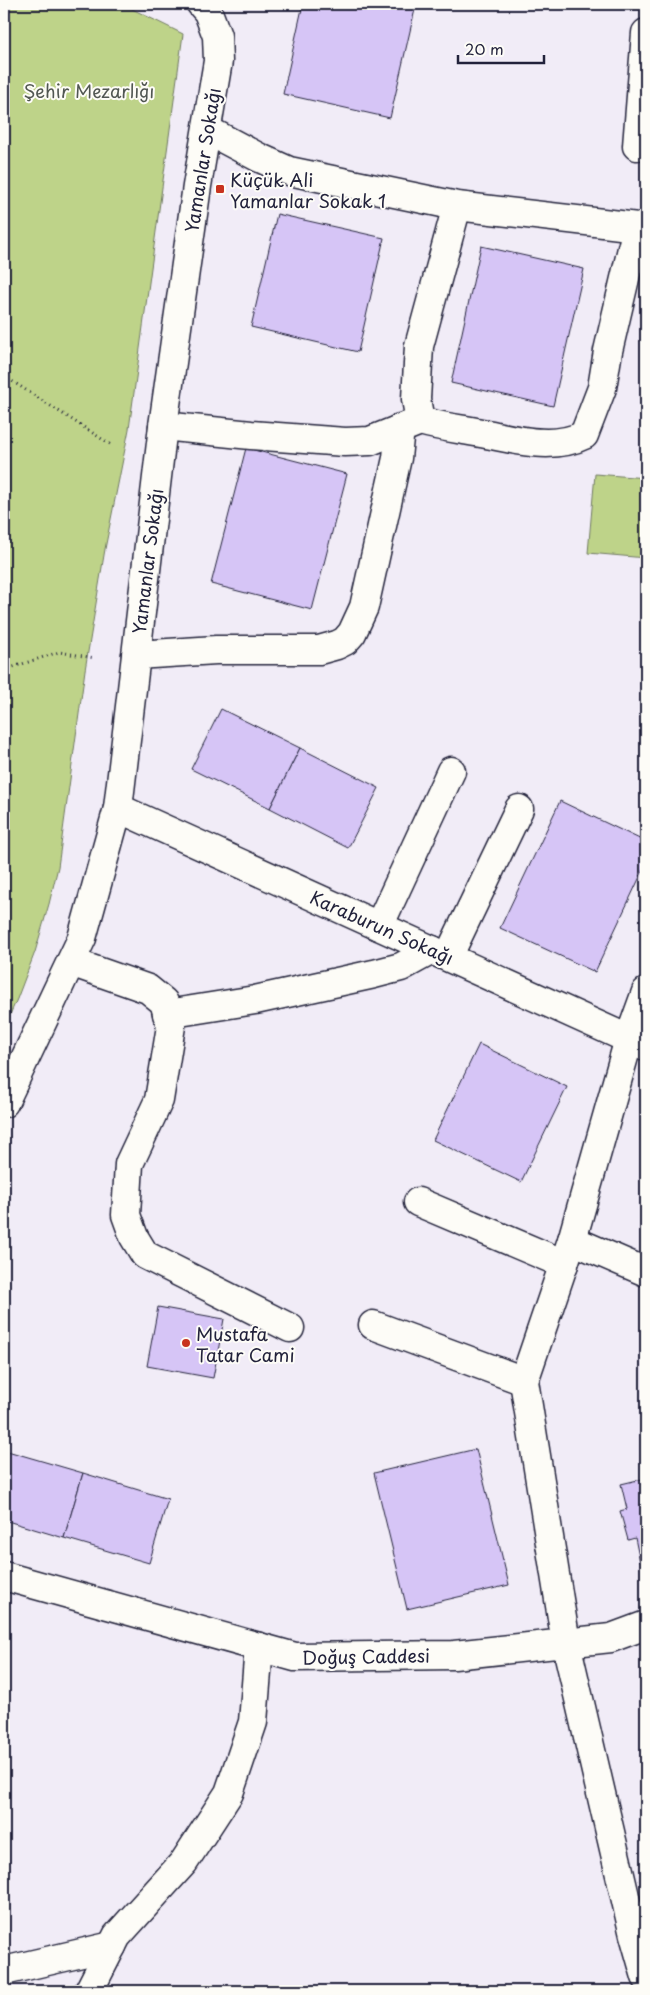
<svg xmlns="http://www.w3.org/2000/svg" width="650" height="1995" font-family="'Playpen Sans',sans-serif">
  <rect width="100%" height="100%" fill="#f1ecf7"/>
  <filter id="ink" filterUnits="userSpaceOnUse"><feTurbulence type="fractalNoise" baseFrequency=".02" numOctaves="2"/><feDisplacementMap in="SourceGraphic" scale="10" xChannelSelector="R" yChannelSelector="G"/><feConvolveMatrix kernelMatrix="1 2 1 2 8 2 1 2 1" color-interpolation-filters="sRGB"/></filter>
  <g filter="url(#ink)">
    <!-- green -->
    <g fill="#bed389" stroke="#707a62">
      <path d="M4 4H122L183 34 129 429 105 549 85 670 58 867 49 904 35 952 17 999 4 1028Z"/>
      <path d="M595 474 646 478V558L588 553Z"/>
    </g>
    <!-- building -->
    <g fill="#d6c5f6" stroke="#22223b">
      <path d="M303 4 416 5 390 118 283 94Z"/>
      <path d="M277 214 384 238 358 352 251 327Z"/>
      <path d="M481 246 584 269 553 406 451 383Z"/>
      <path d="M246 448 347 474 312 610 211 584Z"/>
      <path d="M221 709 300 748 270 808 191 769Z"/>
      <path d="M300 748 379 788 348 848 270 808Z"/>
      <path d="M560 801 646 842V864L595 972 500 928Z"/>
      <path d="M479 1044 567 1087 521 1182 433 1140Z"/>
      <path d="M158 1307 224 1319 213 1378 147 1366Z"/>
      <path d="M476 1449 509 1585 407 1609 374 1473Z"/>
      <path d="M4 1450 83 1473 64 1538 4 1520Z"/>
      <path d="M83 1473 168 1499 149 1563 64 1538Z"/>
      <path d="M646 1478V1561L640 1562 635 1538 628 1540 620 1511 627 1509 621 1484Z"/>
    </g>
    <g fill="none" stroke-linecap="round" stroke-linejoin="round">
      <defs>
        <g id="minor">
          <path d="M207 130 260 158 289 171 457 206 646 228"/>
          <path d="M637 146 646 33"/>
          <path d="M457 206 419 346 416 399 420 421C440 427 461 429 481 433 514 439 552 451 584 435L602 388 608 351 637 227"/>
          <path d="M163 426 251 435 345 442 370 441 415 423"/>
          <path d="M136 655 216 650H319L337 645 345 641 352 633 364 607 397 458 400 428"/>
          <path d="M118 808 646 1047"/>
          <path d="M379 926 451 771"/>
          <path d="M448 957 519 809"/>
          <path d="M71 962 148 989 164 1002 171 1026 159 1100 129 1164 126 1215 134 1237 145 1255 290 1328"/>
          <path d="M646 992 629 1039 572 1240 524 1381 566 1643 634 1935 646 1977"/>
          <path d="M167 1014 255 1000 374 974 401 967 432 950"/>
          <path d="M4 1103 82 938 118 808 163 426 197 186 218 61 217 36 208 12 201 4"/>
          <path d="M418 1202 564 1264"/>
          <path d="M572 1240 646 1272"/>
          <path d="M373 1325 524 1381"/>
          <path d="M4 1576 295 1657 454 1655 611 1638 646 1625"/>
          <path d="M4 1971 112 1946"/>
          <path d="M89 1991 117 1936 184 1862 229 1793 253 1722 259 1647"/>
        </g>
      </defs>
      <!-- minor casing -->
      <use href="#minor" stroke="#22223b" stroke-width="31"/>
      <!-- path -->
      <g stroke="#22223b" stroke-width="3" stroke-dasharray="1 4" stroke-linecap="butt">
        <path d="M4 376 113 446"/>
        <path d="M4 670 59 652 95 658"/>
      </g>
      <!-- minor -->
      <use href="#minor" stroke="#fdfcf7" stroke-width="28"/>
    </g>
  </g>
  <!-- markers -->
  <g fill="#c8321e" stroke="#fdfcf7" stroke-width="2">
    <rect x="215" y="184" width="10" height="10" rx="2.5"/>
    <circle cx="186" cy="1343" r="5"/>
  </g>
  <g text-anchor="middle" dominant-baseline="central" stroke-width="4" stroke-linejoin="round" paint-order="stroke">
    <!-- park labels -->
    <g font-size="18" fill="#515752" stroke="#fdfcf7">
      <text x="89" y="90">Şehir Mezarlığı</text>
    </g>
    <!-- street labels -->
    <g font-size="18" fill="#22223b" stroke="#fdfcf7">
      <text transform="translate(202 160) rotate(-81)">Yamanlar Sokağı</text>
      <text transform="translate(147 561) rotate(-83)">Yamanlar Sokağı</text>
      <text transform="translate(382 927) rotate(24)">Karaburun Sokağı</text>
      <text transform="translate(366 1656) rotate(-1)">Doğuş Caddesi</text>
    </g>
    <!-- poi labels -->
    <g font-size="18" fill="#22223b" stroke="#fdfcf7" text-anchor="start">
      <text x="230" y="179">Küçük Ali<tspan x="230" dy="21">Yamanlar Sokak 1</tspan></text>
      <text x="196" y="1333">Mustafa<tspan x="196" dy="21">Tatar Cami</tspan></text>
    </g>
  </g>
  <!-- margin -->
  <rect width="650" height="1995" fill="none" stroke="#fdfcf7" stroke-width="20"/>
  <rect x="10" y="10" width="630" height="1975" fill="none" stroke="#22223b" stroke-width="2" filter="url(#ink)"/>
  <!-- scale -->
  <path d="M458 55v8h86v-8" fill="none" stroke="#22223b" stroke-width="2.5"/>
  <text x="465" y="55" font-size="15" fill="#22223b" stroke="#fdfcf7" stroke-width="4" paint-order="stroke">20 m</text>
</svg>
